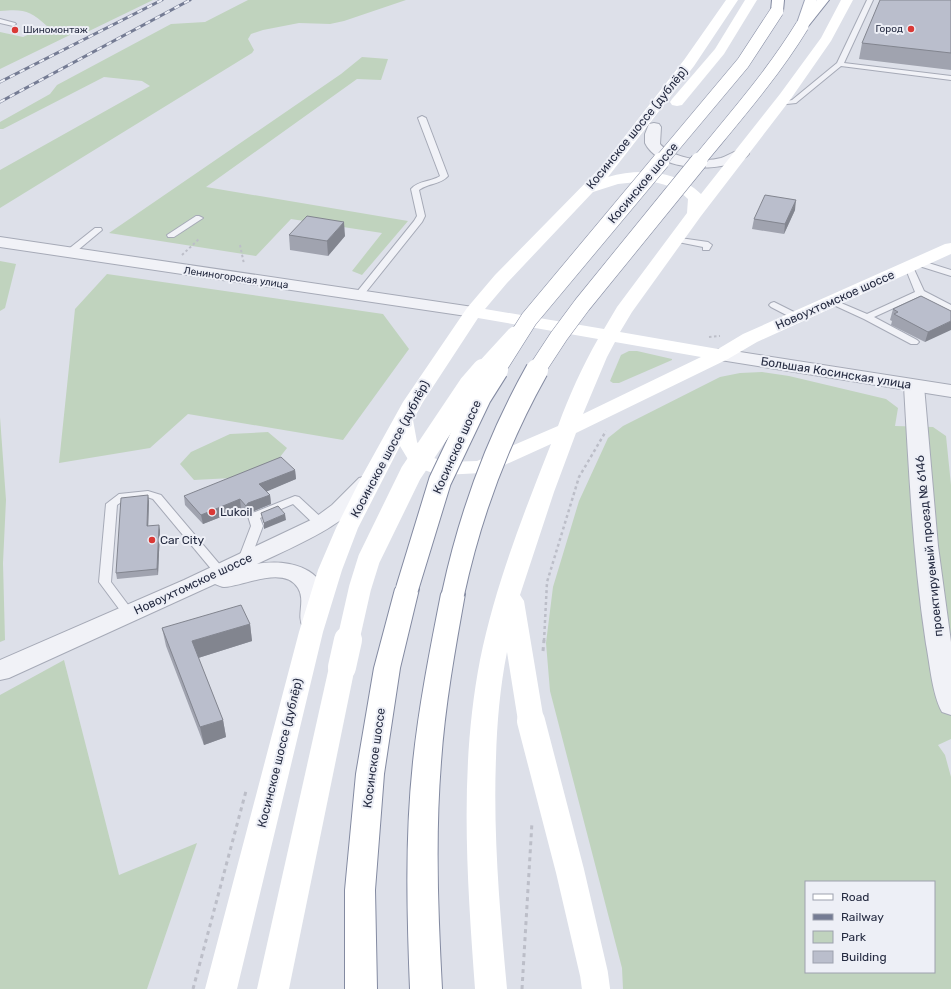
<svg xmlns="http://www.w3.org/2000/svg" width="951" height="989" font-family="Rubik,sans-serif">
  <rect width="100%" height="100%" fill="#dde0e9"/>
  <!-- green -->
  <g fill="#c0d3be" fill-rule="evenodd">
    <path d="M0 0H153L83 34 74 33 0 69V32L23 37 47 26C29 10 24 9 0 11Z"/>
    <path d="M248 0H406L344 21 330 24 299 23 263 30 251 34 248 39 254 50 252 53 0 208V170L150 86 142 81 104 77 3 129H0V122L50 94 57 85 171 24 205 22Z"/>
    <path d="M362 57 388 59 381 80 357 79 206 187 408 221 362 275 352 271 382 233 291 219 256 256 109 233 341 74Z"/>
    <path d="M0 261 16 264 5 308 0 311Z"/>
    <path d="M107 274 383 314 409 349 343 440 188 414 150 448 59 463 75 309Z"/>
    <path d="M629 351H637L672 359V360L619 383H613L610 381 621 355Z"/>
    <path d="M762 372 789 376 886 399 898 408 895 426 933 427 946 436 951 485V739L938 745 945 755 951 777V989H623L622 968 550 691 546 643 553 587 579 501 608 438 623 426 720 377 740 373ZM806 882H934V972H806Z"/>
    <path d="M0 417 6 500 3 563 5 640 0 642Z"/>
    <path d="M268 432 287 448 276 462 232 478 194 480 180 464 191 452 230 434Z"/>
    <path d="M64 660 119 875 197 843 147 989H0V695Z"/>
  </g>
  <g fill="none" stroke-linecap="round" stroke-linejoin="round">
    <defs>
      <g id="service">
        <path d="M867 0H873L844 63 951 76V80L841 66 796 103 778 105V103L792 100 837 63Z"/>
        <path d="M0 19 15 23 16 24 13 26 0 23Z"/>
        <path d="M422 116 426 118 448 176C440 185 428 183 419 190L425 216 422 222 362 297H356L355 295 356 293 414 221 417 216 411 189C419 180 431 182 440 176L418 118Z"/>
        <path d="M196 216H199L203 218 174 237H168L167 235Z"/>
        <path d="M95 228H101L102 230 72 255H66L65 253 66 251Z"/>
        <path d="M673 237 708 242 712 245 709 250H703V247L673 241 672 239Z"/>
        <path d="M919 260 951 270V276L916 265 915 263 916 261Z"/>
        <path d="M909 264 913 267 924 291 951 305V312L920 296 874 317 917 340 919 342 917 344H911L864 319 827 302 831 299 834 300 867 314 915 292 905 267Z"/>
        <path d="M774 302 800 315 802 317 800 319H794L771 307 769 305 771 303Z"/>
        <path d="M148 491 161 495 227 573 225 576H217L153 499 147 497 126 499 117 505 111 582 135 614 133 617 129 618 125 617 99 582 106 504 119 494Z"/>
        <path d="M295 496 299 497 325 521 327 524 325 527H317L293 504 260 518 263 526 250 560 248 563H240L238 560 251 526 248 516 250 514Z"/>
      </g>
      <g id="minor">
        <path d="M654 123 659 124 661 127 660 144C672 158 703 163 721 158 730 155 737 148 747 151L749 154C746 158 741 160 736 162 712 172 658 170 645 143V134L649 124Z"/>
        <path d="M914 380 921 382 924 386 938 546 951 642V715L942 712C932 694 930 664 926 644 913 559 909 472 904 386L907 382Z"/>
      </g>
      <g id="tertiary">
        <path d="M0 237 473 307 479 308 482 312 479 316 473 317 0 247Z"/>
        <path d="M721 349 951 385V397L714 359 711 355 714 351Z"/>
        <path d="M367 476 375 478 378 483C349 525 301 543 257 564 285 559 326 566 326 603 326 612 325 620 321 627L312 630 303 627C296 615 306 601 298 588 284 565 244 586 224 587 222 587 218 585 215 584L9 678 0 680V660L184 580 313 519 332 505 359 478Z"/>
      </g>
      <path id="primary" d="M805 0H817L808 26 806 29H798L796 26Z"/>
      <g id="trunk">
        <path d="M772 0H784L783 11 781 14H773L771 11Z"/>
        <path d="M817 0H829L806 29H798L796 26Z"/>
        <path d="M407 581 415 583 419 589 400 668 384 774 375 890 377 989H345V890L356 774 374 668 395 589 399 583Z"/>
        <path d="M453 586 462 588 465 594C455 650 445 705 441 762 435 838 438 913 442 989H410C407 913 405 837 413 762 419 705 430 650 441 594L444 588Z"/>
      </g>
    </defs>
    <!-- service casing -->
    <use href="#service" stroke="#a6aab7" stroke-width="2"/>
    <!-- minor casing -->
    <use href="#minor" stroke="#a6aab7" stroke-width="2"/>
    <!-- tertiary casing -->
    <use href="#tertiary" stroke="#a6aab7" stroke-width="2"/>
    <!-- primary casing -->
    <use href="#primary" stroke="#9ca2b6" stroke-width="2"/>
    <!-- trunk casing -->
    <use href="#trunk" stroke="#838aa1" stroke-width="2"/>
    <!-- path-far2 -->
    <g stroke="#bcbec8" stroke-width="2" stroke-dasharray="2.5 2.5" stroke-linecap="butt">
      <path d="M240 245 244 264"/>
      <path d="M182 255 199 239"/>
      <path d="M709 337 720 336"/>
    </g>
    <!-- path-far1 -->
    <path stroke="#bcbec8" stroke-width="2.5" stroke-dasharray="3 3" stroke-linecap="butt" d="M544 641 547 582 579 477 606 431"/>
    <!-- path -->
    <g stroke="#bcbec8" stroke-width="3" stroke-dasharray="4 4" stroke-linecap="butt">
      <path d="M543 651 544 640"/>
      <path d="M193 989 246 791"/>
      <path d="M522 989 532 822"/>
    </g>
    <!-- service -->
    <use href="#service" fill="#f1f2f7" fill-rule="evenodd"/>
    <!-- minor -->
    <use href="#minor" fill="#f1f2f7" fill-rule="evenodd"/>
    <!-- tertiary -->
    <use href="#tertiary" fill="#f1f2f7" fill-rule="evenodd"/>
    <!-- secondary -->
    <g fill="#fff" fill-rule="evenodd">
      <path d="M726 0H738L694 66 608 177C640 168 676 170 701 194L780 94 821 38 841 0H853L831 41 790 100 701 216 632 312 620 332 718 349 743 334 945 244 951 243V254L757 342 728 359 576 433 554 492 520 595 524 601 544 721 540 728 531 731 522 728 518 721 507 652C500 687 497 723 496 758 493 835 500 912 507 989H475C467 879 459 769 480 660 495 586 523 515 551 444L489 472 481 473 444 475 436 474 412 466 400 446 358 528 342 570 323 632 237 989H205L299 632 318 570 336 528 362 476 403 402 467 308 495 275 601 167 684 60ZM646 181C663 183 676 187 688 199L687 213 617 307 604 329 485 309 507 283 593 192 618 184ZM478 318 598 339C582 367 569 396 558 426L477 461 446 462 428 456 417 442 413 420 423 402ZM615 342 701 357 583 414 607 357Z"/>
      <path d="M745 0H757L724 54 682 105 677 106 672 105 670 102 672 99 715 49Z"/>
      <path d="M342 658 351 661 355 667 289 989H257L329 667 333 661Z"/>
    </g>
    <!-- primary -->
    <use href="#primary" fill="#fff" fill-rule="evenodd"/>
    <!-- trunk -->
    <use href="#trunk" fill="#fff" fill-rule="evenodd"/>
    <defs>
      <g id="rail">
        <path d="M0 82 162 0"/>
        <path d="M0 102 190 0"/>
      </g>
    </defs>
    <!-- rail casing -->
    <use href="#rail" stroke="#757c94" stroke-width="3"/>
    <!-- rail -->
    <use href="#rail" stroke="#edeff6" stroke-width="2" stroke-dasharray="5.5" stroke-linecap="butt"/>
    <defs>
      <g id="trunk-bridge-far2">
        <path d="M660 162 743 63 777 11"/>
        <path d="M698 162C734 118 772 75 802 26"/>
      </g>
      <g id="trunk-bridge-far1">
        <path d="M496 371 529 319 661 161"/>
        <path d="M536 371 559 336 582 305 699 161"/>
      </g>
      <g id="trunk-bridge">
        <path d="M407 589 440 481 480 397 497 370"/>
        <path d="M453 594C470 515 497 441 537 370"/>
      </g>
    </defs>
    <!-- trunk-bridge-far2 casing -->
    <use href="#trunk-bridge-far2" stroke="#838aa1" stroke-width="14" stroke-linecap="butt"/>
    <!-- trunk-bridge-far1 casing -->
    <use href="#trunk-bridge-far1" stroke="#838aa1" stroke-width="18" stroke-linecap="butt"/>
    <!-- trunk-bridge casing -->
    <use href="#trunk-bridge" stroke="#838aa1" stroke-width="24" stroke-linecap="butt"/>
    <!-- secondary-bridge-far2 -->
    <path stroke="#fff" stroke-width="17" d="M482 371 515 335"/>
    <!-- secondary-bridge-far1 -->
    <path stroke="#fff" stroke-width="22" d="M348 641 360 588 369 559 411 473 470 385 483 370"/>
    <!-- secondary-bridge -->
    <g stroke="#fff" stroke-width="28">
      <path d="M342 667 348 640"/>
      <path d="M531 721 570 871 594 974 596 989"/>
    </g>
    <!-- trunk-bridge-far2 -->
    <use href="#trunk-bridge-far2" stroke="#fff" stroke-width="13"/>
    <!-- trunk-bridge-far1 -->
    <use href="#trunk-bridge-far1" stroke="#fff" stroke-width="17"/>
    <!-- trunk-bridge -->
    <use href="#trunk-bridge" stroke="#fff" stroke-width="22"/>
  </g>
  <!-- wall -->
  <g fill="#a0a3af">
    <path d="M951 0V70L859 59 862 43Z"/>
    <path d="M795 210 784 234 752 229 754 219Z"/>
    <path d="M289 235 345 236 328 256 290 250Z"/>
    <path d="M893 309 951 311 925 342 891 325 892 321 890 320Z"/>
    <path d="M295 470 296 479 266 491 270 495 271 504 249 513 247 515 241 509 203 524 185 505 184 496Z"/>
    <path d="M149 501 148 526 160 530 158 575 117 579 116 573Z"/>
    <path d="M250 624 252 641 198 658 223 720 226 737 204 745 166 646 162 628Z"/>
  </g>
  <!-- shaded-wall -->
  <g fill="#82858f">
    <path d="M796 200 795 210 784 234 785 224Z"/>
    <path d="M344 222 345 236 328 256 327 241Z"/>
    <path d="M951 321V330L925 342 928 332Z"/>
    <path d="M295 470 296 479 261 494 259 484Z"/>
    <path d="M148 495 149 501 148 532 147 526Z"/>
    <path d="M270 495 271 504 249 513 247 515 246 506 248 503Z"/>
    <path d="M240 499 241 509 203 524 201 515Z"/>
    <path d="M285 514 286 520 264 529V523Z"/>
    <path d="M159 525 160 530 158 575 157 569Z"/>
    <path d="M250 624 252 641 195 659 192 641Z"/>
    <path d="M223 720 226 737 204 745 200 727Z"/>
  </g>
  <!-- building -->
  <g fill="#babecc" stroke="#82858f">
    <path d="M880 0H951V53L862 43Z"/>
    <path d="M765 195 796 200 785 224 754 219Z"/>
    <path d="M307 216 344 222 327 241 289 235Z"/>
    <path d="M921 296 951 311V321L928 332 894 314 898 312 893 309Z"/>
    <path d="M281 457 295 470 259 484 270 495 248 503 246 506 240 499 201 515 184 496Z"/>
    <path d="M148 495 147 526 159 525 157 569 116 573 121 498Z"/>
    <path d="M278 506 285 514 264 523 261 513Z"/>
    <path d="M241 605 250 624 192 641 223 720 200 727 162 628Z"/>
  </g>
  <!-- markers -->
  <g fill="#da3936" stroke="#edeff6" stroke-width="1.5">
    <circle cx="911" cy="29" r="4"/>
    <circle cx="15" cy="30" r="4"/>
    <circle cx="212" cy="512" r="4"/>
    <circle cx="152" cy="540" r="4"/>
  </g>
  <g text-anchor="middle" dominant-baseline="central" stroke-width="4" stroke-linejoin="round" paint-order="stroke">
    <!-- far-poi labels -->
    <g font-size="10" fill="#252b41" stroke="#edeff6" text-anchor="end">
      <text x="903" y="29">Город</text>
      <text x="23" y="30" text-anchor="start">Шиномонтаж</text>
    </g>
    <!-- far-street labels -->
    <g font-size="10" fill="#252b41" stroke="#edeff6">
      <text transform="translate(236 278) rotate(8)">Лениногорская улица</text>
    </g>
    <!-- street labels -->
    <g font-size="12" fill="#252b41" stroke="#edeff6">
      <text transform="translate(637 128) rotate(-51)">Косинское шоссе (дублёр)</text>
      <text transform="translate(643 183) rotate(-50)">Косинское шоссе</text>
      <text transform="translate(835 300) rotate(-24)">Новоухтомское шоссе</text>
      <text transform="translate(836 373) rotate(9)">Большая Косинская улица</text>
      <text transform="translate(457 447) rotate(-66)">Косинское шоссе</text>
      <text transform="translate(390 449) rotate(-62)">Косинское шоссе (дублёр)</text>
      <text transform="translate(929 546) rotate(-96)">проектируемый проезд № 6146</text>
      <text transform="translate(193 584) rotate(-25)">Новоухтомское шоссе</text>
      <text transform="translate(280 753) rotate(-76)">Косинское шоссе (дублёр)</text>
      <text transform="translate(374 758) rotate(-82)">Косинское шоссе</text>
    </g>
    <!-- poi labels -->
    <g font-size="12" fill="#252b41" stroke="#edeff6" text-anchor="start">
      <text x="220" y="512">Lukoil</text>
      <text x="160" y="540">Car City</text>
    </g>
  </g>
  <!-- legend -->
  <rect x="805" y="881" width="130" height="92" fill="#edeff6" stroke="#9da1ae"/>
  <rect x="813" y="894" width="20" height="6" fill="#ffffff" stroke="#9da1ae"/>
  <text x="841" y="901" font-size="12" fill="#252b41">Road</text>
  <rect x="813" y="914" width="20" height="6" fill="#757c94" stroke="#9da1ae"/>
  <text x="841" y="921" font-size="12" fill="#252b41">Railway</text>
  <rect x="813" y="931" width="20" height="12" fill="#c0d3be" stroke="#9da1ae"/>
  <text x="841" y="941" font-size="12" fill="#252b41">Park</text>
  <rect x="813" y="951" width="20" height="12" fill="#babecc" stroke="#9da1ae"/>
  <text x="841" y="961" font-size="12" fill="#252b41">Building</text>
</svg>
